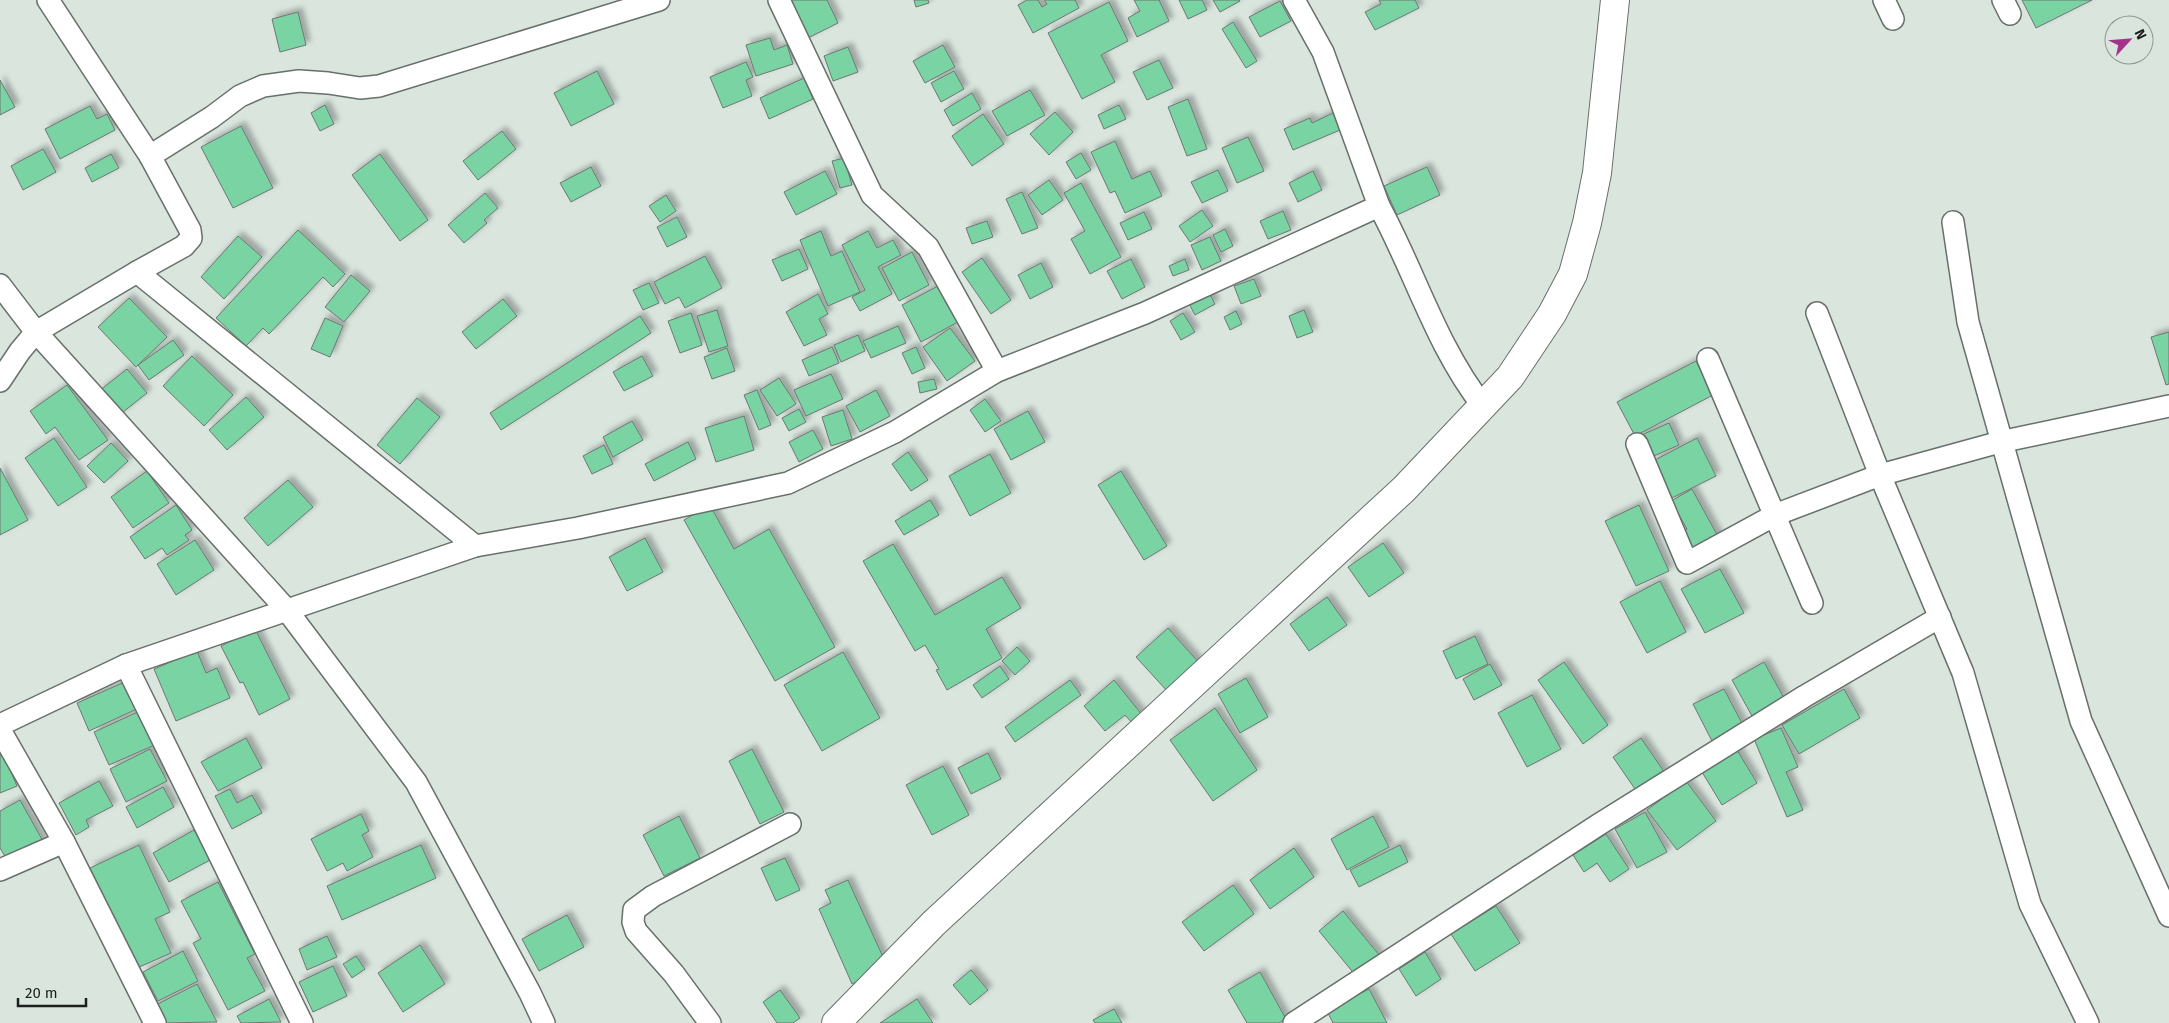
<svg xmlns="http://www.w3.org/2000/svg" width="2169" height="1023" font-family="'Fira Sans',sans-serif">
  <defs>
    <filter id="shadow"><feDropShadow dx="4.5" dy="-4.5" stdDeviation="2.5" flood-color="#0004"/></filter>
  </defs>
  <rect width="100%" height="100%" fill="#dae5de"/>
  <!-- building -->
  <g fill="#79d3a3" stroke="#6d7771" filter="url(#shadow)">
    <path d="M785 0H827L838 23 804 40Z"/>
    <path d="M914 0H928L929 3 916 7Z"/>
    <path d="M1027 0H1038L1042 7 1047 4 1044 0H1075L1079 8 1033 33 1018 5Z"/>
    <path d="M1134 0H1159L1169 21 1137 37 1128 18 1140 11Z"/>
    <path d="M1179 0H1202L1207 10 1188 19Z"/>
    <path d="M1213 0H1239L1240 1 1220 12Z"/>
    <path d="M1379 0H1415L1419 8 1375 30 1365 12 1381 4Z"/>
    <path d="M2022 0H2092L2036 28Z"/>
    <path d="M1280 1 1291 21 1260 37 1249 17Z"/>
    <path d="M1109 2 1128 41 1101 55 1115 82 1082 99 1048 33Z"/>
    <path d="M298 12 306 45 280 52 272 19Z"/>
    <path d="M1233 22 1257 61 1246 68 1222 29Z"/>
    <path d="M770 38 774 50 787 45 793 64 756 76 746 45Z"/>
    <path d="M943 45 955 67 925 83 913 61Z"/>
    <path d="M848 47 858 72 833 81 824 56Z"/>
    <path d="M1159 60 1173 88 1147 100 1133 72Z"/>
    <path d="M746 62 753 77 746 80 752 96 723 108 710 77Z"/>
    <path d="M597 71 614 104 571 126 554 93Z"/>
    <path d="M954 71 964 89 941 102 931 83Z"/>
    <path d="M804 78 813 99 769 119 760 98Z"/>
    <path d="M0 80 15 107 0 115Z"/>
    <path d="M1030 90 1045 115 1007 136 992 111Z"/>
    <path d="M972 93 981 109 953 126 944 110Z"/>
    <path d="M1188 99 1207 149 1187 156 1168 107Z"/>
    <path d="M325 105 334 124 320 131 311 113Z"/>
    <path d="M1119 105 1126 119 1104 129 1098 115Z"/>
    <path d="M90 106 97 119 107 114 115 130 60 159 45 129Z"/>
    <path d="M1055 112 1073 132 1049 155 1030 134Z"/>
    <path d="M1333 113 1340 130 1293 150 1284 129 1310 118 1312 123Z"/>
    <path d="M983 114 1004 144 972 166 952 136Z"/>
    <path d="M241 126 273 188 233 208 201 147Z"/>
    <path d="M502 131 516 149 478 180 463 161Z"/>
    <path d="M1248 137 1264 171 1237 183 1222 148Z"/>
    <path d="M1115 141 1132 179 1150 171 1162 196 1125 213 1115 191 1110 193 1091 152Z"/>
    <path d="M43 149 56 172 23 190 11 166Z"/>
    <path d="M1081 153 1091 170 1076 179 1066 162Z"/>
    <path d="M111 154 119 168 92 182 85 168Z"/>
    <path d="M380 154 428 220 400 241 352 175Z"/>
    <path d="M844 158 852 185 840 188 832 161Z"/>
    <path d="M591 167 601 186 571 202 560 183Z"/>
    <path d="M1427 167 1440 195 1397 215 1384 186Z"/>
    <path d="M1218 170 1228 191 1202 203 1191 182Z"/>
    <path d="M825 171 837 194 796 215 784 192Z"/>
    <path d="M1313 171 1322 190 1298 202 1289 183Z"/>
    <path d="M1049 180 1063 200 1042 215 1028 195Z"/>
    <path d="M1081 183 1121 257 1090 274 1071 239 1085 231 1064 193Z"/>
    <path d="M1022 192 1038 228 1022 234 1006 199Z"/>
    <path d="M485 193 498 208 484 220 487 223 464 243 448 225Z"/>
    <path d="M666 195 676 211 660 222 649 206Z"/>
    <path d="M1202 210 1213 226 1190 242 1179 226Z"/>
    <path d="M1283 211 1291 230 1268 239 1260 221Z"/>
    <path d="M1144 212 1152 229 1128 240 1120 223Z"/>
    <path d="M677 217 687 237 667 247 657 227Z"/>
    <path d="M987 221 993 237 972 244 966 228Z"/>
    <path d="M1225 229 1233 246 1221 252 1213 235Z"/>
    <path d="M298 230 345 274 333 287 323 277 269 334 263 328 246 346 216 318Z"/>
    <path d="M821 231 831 256 842 251 860 292 828 306 800 240Z"/>
    <path d="M868 231 877 248 893 240 901 255 878 267 892 294 860 311 852 297 865 290 842 245Z"/>
    <path d="M238 236 262 257 224 299 201 277Z"/>
    <path d="M1210 237 1221 261 1202 270 1191 245Z"/>
    <path d="M799 249 808 269 782 281 772 260Z"/>
    <path d="M912 252 929 285 899 301 882 268Z"/>
    <path d="M705 256 722 288 685 308 679 297 665 304 654 282Z"/>
    <path d="M982 258 1011 300 991 314 962 272Z"/>
    <path d="M1131 259 1145 287 1122 299 1107 271Z"/>
    <path d="M1185 259 1189 270 1173 276 1169 266Z"/>
    <path d="M1041 263 1053 287 1030 299 1018 275Z"/>
    <path d="M351 275 370 291 344 322 325 307Z"/>
    <path d="M1254 279 1261 296 1241 304 1234 286Z"/>
    <path d="M649 283 659 303 643 310 633 290Z"/>
    <path d="M938 286 958 322 921 342 902 305Z"/>
    <path d="M1207 289 1215 304 1195 315 1187 300Z"/>
    <path d="M818 294 828 314 819 319 827 335 804 346 786 312Z"/>
    <path d="M129 298 167 337 136 367 98 327Z"/>
    <path d="M503 299 517 316 476 349 462 332Z"/>
    <path d="M717 310 728 346 709 352 697 316Z"/>
    <path d="M1304 310 1313 332 1297 338 1289 316Z"/>
    <path d="M1236 311 1242 324 1230 330 1224 317Z"/>
    <path d="M691 313 702 345 680 353 668 321Z"/>
    <path d="M1183 313 1195 332 1181 340 1170 321Z"/>
    <path d="M640 316 651 333 501 430 490 413Z"/>
    <path d="M325 318 343 326 330 357 311 349Z"/>
    <path d="M898 326 906 343 871 358 863 341Z"/>
    <path d="M950 328 975 361 947 381 923 347Z"/>
    <path d="M2169 332V384L2166 385 2151 337Z"/>
    <path d="M858 335 865 351 841 362 834 345Z"/>
    <path d="M173 340 184 355 149 380 138 365Z"/>
    <path d="M832 347 839 363 809 376 802 360Z"/>
    <path d="M916 347 925 368 912 374 902 353Z"/>
    <path d="M727 348 735 371 712 379 704 357Z"/>
    <path d="M192 356 233 395 204 426 163 386Z"/>
    <path d="M642 356 653 376 624 391 613 372Z"/>
    <path d="M1696 361 1713 395 1635 436 1617 402Z"/>
    <path d="M127 369 147 393 118 416 99 391Z"/>
    <path d="M831 374 843 399 806 416 794 390Z"/>
    <path d="M779 378 796 404 777 416 760 390Z"/>
    <path d="M934 379 937 389 920 393 918 382Z"/>
    <path d="M67 385 108 440 79 460 55 427 46 434 30 411Z"/>
    <path d="M757 390 771 425 759 430 744 395Z"/>
    <path d="M876 390 890 416 860 432 846 406Z"/>
    <path d="M246 397 264 417 227 450 209 430Z"/>
    <path d="M417 398 440 417 400 464 377 445Z"/>
    <path d="M985 399 1001 421 985 432 970 410Z"/>
    <path d="M799 409 806 422 789 431 782 418Z"/>
    <path d="M843 410 852 439 831 446 822 417Z"/>
    <path d="M1028 411 1045 442 1011 460 994 429Z"/>
    <path d="M744 416 754 450 716 462 705 428Z"/>
    <path d="M632 421 643 440 613 457 603 437Z"/>
    <path d="M1669 423 1679 445 1647 459 1637 437Z"/>
    <path d="M813 430 823 449 799 462 789 442Z"/>
    <path d="M54 438 87 487 58 506 25 458Z"/>
    <path d="M1697 438 1716 476 1672 498 1653 461Z"/>
    <path d="M688 442 696 459 654 481 645 464Z"/>
    <path d="M111 443 128 461 104 483 87 466Z"/>
    <path d="M604 445 613 464 592 474 583 456Z"/>
    <path d="M908 452 928 480 911 491 892 464Z"/>
    <path d="M990 454 1011 493 970 516 949 476Z"/>
    <path d="M0 468 28 520 0 535Z"/>
    <path d="M147 471 169 503 133 528 111 497Z"/>
    <path d="M1121 471 1167 546 1144 560 1098 485Z"/>
    <path d="M288 480 313 507 268 546 244 518Z"/>
    <path d="M1692 489 1720 540 1691 556 1679 534 1687 529 1671 501Z"/>
    <path d="M930 500 939 515 904 535 895 521Z"/>
    <path d="M176 505 192 530 185 535 189 540 167 555 162 548 145 559 130 537Z"/>
    <path d="M710 505 734 549 769 529 835 647 775 681 684 520Z"/>
    <path d="M1639 505 1669 571 1636 586 1605 521Z"/>
    <path d="M645 538 663 572 627 591 609 557Z"/>
    <path d="M195 540 214 570 176 595 157 564Z"/>
    <path d="M1383 543 1404 573 1369 597 1348 567Z"/>
    <path d="M893 544 935 615 1002 577 1021 608 986 629 1002 658 947 690 936 670 939 669 925 645 915 651 863 561Z"/>
    <path d="M1720 569 1744 613 1705 633 1681 589Z"/>
    <path d="M1660 581 1686 632 1647 653 1620 602Z"/>
    <path d="M1327 597 1347 625 1309 651 1290 624Z"/>
    <path d="M1168 628 1200 664 1168 692 1136 657Z"/>
    <path d="M255 629 290 699 259 715 243 682 240 683 221 646Z"/>
    <path d="M1475 636 1488 664 1456 679 1443 651Z"/>
    <path d="M1017 647 1030 661 1015 675 1002 661Z"/>
    <path d="M197 651 206 673 217 668 230 698 176 721 154 669Z"/>
    <path d="M843 652 880 718 822 751 784 685Z"/>
    <path d="M1564 662 1608 725 1583 744 1538 680Z"/>
    <path d="M1764 662 1784 698 1752 716 1732 680Z"/>
    <path d="M1490 664 1502 685 1474 700 1463 679Z"/>
    <path d="M1000 666 1009 679 982 698 973 685Z"/>
    <path d="M1246 678 1268 717 1240 733 1218 694Z"/>
    <path d="M1070 680 1081 695 1015 742 1005 727Z"/>
    <path d="M1114 680 1143 716 1133 724 1125 715 1105 731 1084 706Z"/>
    <path d="M127 681 139 708 89 731 77 703Z"/>
    <path d="M1724 689 1744 727 1713 743 1693 704Z"/>
    <path d="M1844 689 1860 718 1799 754 1782 725Z"/>
    <path d="M1532 695 1561 749 1527 767 1498 713Z"/>
    <path d="M1215 708 1257 770 1213 801 1170 740Z"/>
    <path d="M142 710 157 744 109 765 94 732Z"/>
    <path d="M1781 728 1798 767 1786 772 1803 810 1787 817 1754 739Z"/>
    <path d="M246 738 262 768 218 791 201 762Z"/>
    <path d="M1641 738 1665 773 1637 792 1613 757Z"/>
    <path d="M0 746 17 786 0 793Z"/>
    <path d="M150 749 167 781 126 802 110 769Z"/>
    <path d="M752 749 784 812 760 824 729 761Z"/>
    <path d="M1737 750 1757 783 1722 805 1702 772Z"/>
    <path d="M988 753 1001 779 971 794 958 768Z"/>
    <path d="M943 766 969 815 932 835 906 785Z"/>
    <path d="M99 781 113 806 86 820 89 827 76 835 59 803Z"/>
    <path d="M1686 781 1716 821 1677 850 1647 810Z"/>
    <path d="M163 787 174 807 137 828 126 807Z"/>
    <path d="M230 789 237 803 252 795 262 813 232 829 215 796Z"/>
    <path d="M20 800 44 843 9 863 0 848V811Z"/>
    <path d="M1645 812 1667 852 1637 868 1615 829Z"/>
    <path d="M361 814 369 831 362 835 373 857 347 871 343 863 327 871 311 839Z"/>
    <path d="M679 816 700 858 664 876 643 835Z"/>
    <path d="M1373 816 1389 847 1347 870 1331 839Z"/>
    <path d="M194 830 210 860 169 882 153 853Z"/>
    <path d="M1606 834 1629 869 1610 882 1597 863 1584 872 1573 855Z"/>
    <path d="M139 845 170 912 155 919 171 953 137 968 90 868Z"/>
    <path d="M421 845 436 878 342 920 327 886Z"/>
    <path d="M1400 845 1408 862 1359 887 1350 870Z"/>
    <path d="M1294 848 1314 877 1270 909 1250 880Z"/>
    <path d="M785 858 800 890 776 901 761 868Z"/>
    <path d="M848 880 888 968 852 984 819 909 831 903 825 890Z"/>
    <path d="M218 882 255 954 247 958 265 991 228 1010 193 943 201 939 181 901Z"/>
    <path d="M1233 885 1254 914 1204 951 1182 922Z"/>
    <path d="M1496 906 1520 943 1475 971 1451 934Z"/>
    <path d="M1343 911 1380 956 1356 976 1319 931Z"/>
    <path d="M567 915 584 947 539 971 522 939Z"/>
    <path d="M327 936 337 957 307 970 299 949Z"/>
    <path d="M420 945 445 984 403 1012 378 973Z"/>
    <path d="M183 951 198 981 158 1001 143 972Z"/>
    <path d="M1425 952 1441 979 1416 996 1399 969Z"/>
    <path d="M356 956 365 969 352 978 343 964Z"/>
    <path d="M333 966 347 996 313 1012 299 982Z"/>
    <path d="M971 970 988 990 970 1005 953 985Z"/>
    <path d="M1260 972 1286 1019 1279 1023H1247L1228 990Z"/>
    <path d="M197 984 217 1022 160 1023 152 1007Z"/>
    <path d="M1369 989 1387 1023H1333L1327 1011Z"/>
    <path d="M780 990 800 1018 793 1023H777L763 1002Z"/>
    <path d="M269 999 281 1022 241 1023 237 1016Z"/>
    <path d="M917 999 933 1023H880Z"/>
    <path d="M1114 1009 1122 1023H1095L1093 1020Z"/>
  </g>
  <g fill="none" stroke-linecap="round" stroke-linejoin="round">
    <defs>
      <g id="street">
        <path d="M779 0 872 195 928 247 997 371"/>
        <path d="M1884 0 1893 19"/>
        <path d="M2003 0 2010 14"/>
        <path d="M150 156 212 117 240 96 263 86 299 81 328 83 360 88 379 86 659 0"/>
        <path d="M1379 206C1415 272 1436 346 1483 406"/>
        <path d="M1953 222 1968 322 2081 721 2169 916"/>
        <path d="M137 272 475 546"/>
        <path d="M0 285 36 332 286 609 416 782 530 993 544 1023"/>
        <path d="M1817 313 1880 475 1963 673 2030 904 2088 1023"/>
        <path d="M1708 359 1812 603"/>
        <path d="M0 381 20 351 36 332 137 272 184 246 191 238 190 230 150 156 48 0"/>
        <path d="M1637 444 1687 563 1775 515 1880 475 2000 442 2169 406"/>
        <path d="M126 665 302 1023"/>
        <path d="M0 725 126 665 475 546 578 528 788 483 895 432 997 371 1145 313 1379 206 1323 52 1294 0"/>
        <path d="M0 730 64 842 0 870"/>
        <path d="M64 842 155 1023"/>
        <path d="M710 1023 674 974 636 931 633 922 634 910 653 896 790 824"/>
        <path d="M1294 1023 1598 825 1805 696 1940 617"/>
      </g>
      <path id="secondary" d="M836 1023 934 923 1404 489 1510 377 1552 314 1573 274 1587 223 1597 173 1615 0"/>
    </defs>
    <!-- street casing -->
    <use href="#street" stroke="#67706a" stroke-width="24"/>
    <!-- secondary casing -->
    <use href="#secondary" stroke="#67706a" stroke-width="30"/>
    <!-- street -->
    <use href="#street" stroke="#fff" stroke-width="21"/>
    <!-- secondary -->
    <use href="#secondary" stroke="#fff" stroke-width="28"/>
  </g>
  <!-- north arrow -->
  <g transform="translate(2129 40) rotate(64)"><circle r="24" fill="#dae5de" stroke="#8e9691"/>
  <path d="M0-4L9 19L0 12L-9 19Z" fill="#a7328a"/>
  <text y="-8" font-size="14" font-weight="bold" text-anchor="middle" fill="#1c201d">N</text>
  </g>
  <!-- scale -->
  <path d="M18 998v8h68v-8" fill="none" stroke="#1c201d" stroke-width="2.5"/>
  <text x="25" y="998" font-size="15" fill="#1c201d" stroke="#dae5de" stroke-width="4" paint-order="stroke">20 m</text>
</svg>
